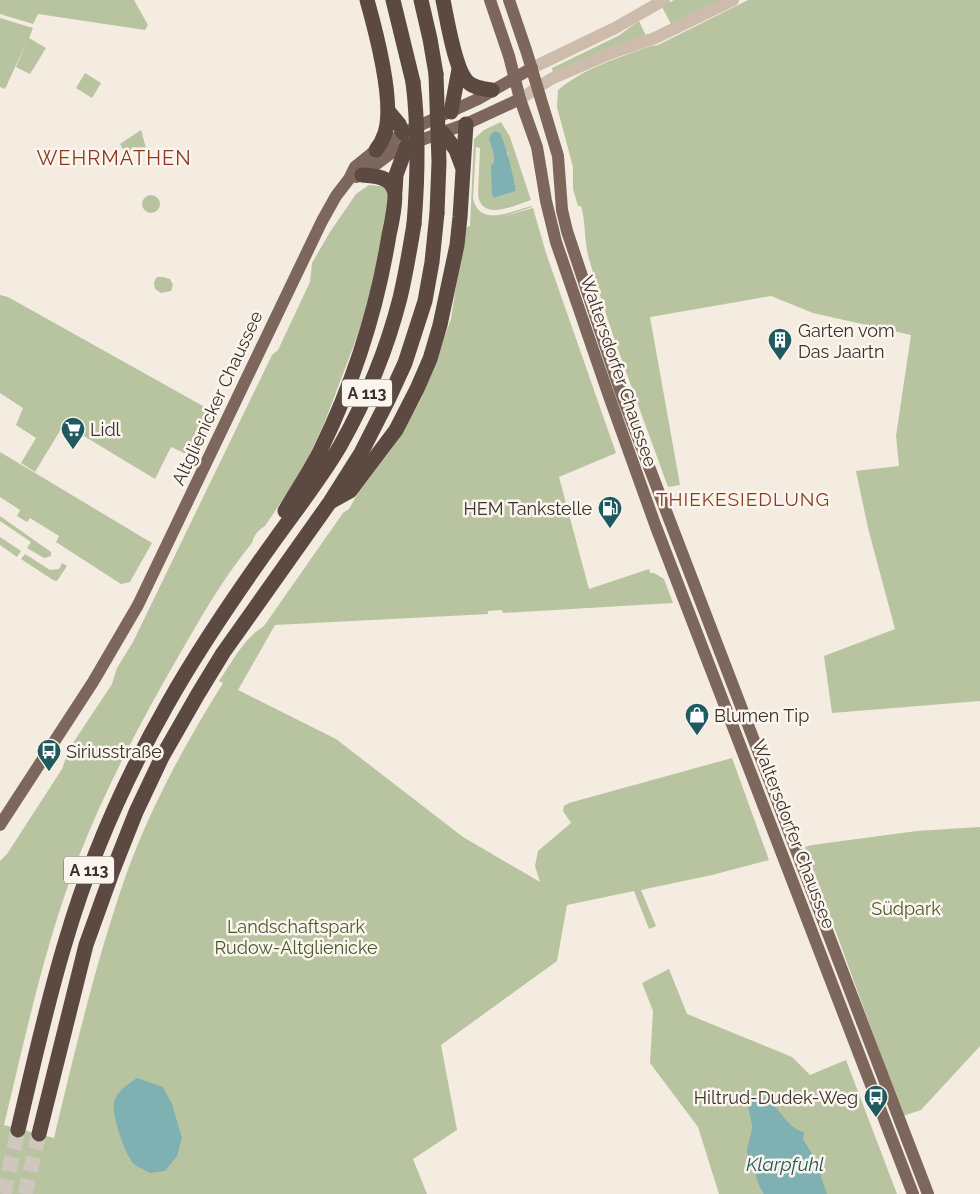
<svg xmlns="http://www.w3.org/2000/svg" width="980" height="1194" font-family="Raleway,sans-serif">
  <rect width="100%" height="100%" fill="#f4ebe1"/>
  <!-- green -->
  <g fill="#b8c4a0" fill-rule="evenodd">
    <path d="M0 0H134L148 25 145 30 38 14 33 24 0 14Z"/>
    <path d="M674 0H721L671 24 662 7Z"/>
    <path d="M748 0H980V701L832 713 824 656 895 629 868 528 856 471 899 466 896 436 911 335 813 313 771 296 650 317 680 485 668 487C641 411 611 336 589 259 584 242 586 223 581 206H578L573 189V167L557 107 558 90C584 68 620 57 651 46L658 45Z"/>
    <path d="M0 18 33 28 29 38 46 48 30 74 16 67 27 41 5 89 0 87Z"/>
    <path d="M639 21 646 36 553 73 552 68 618 36Z"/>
    <path d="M85 73 101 83 92 98 76 88Z"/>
    <path d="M501 122 510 137 531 200C515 205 482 222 478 195L480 148 476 147 473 198C479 228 511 211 532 206V207L502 217 533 208 546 253 616 453 559 477 589 589 649 569 650 573H654L664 579 673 603 503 613 502 610 488 611V614L275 625 238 690 336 739 463 837 540 882 535 866 538 851 571 823 563 811 564 806 569 803 732 758 769 860 712 875 641 890 656 926 649 929 634 891 567 905 557 961 441 1045 457 1130 413 1159 427 1194H0V861L7 854 62 769 69 749 112 684 117 668 133 642 272 355 278 350 310 282 312 263 330 232 356 194 369 185 379 186 381 183 386 187 390 208 363 321 324 424 309 456 294 483 265 526C258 530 254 535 252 543 228 572 208 605 189 638 148 708 109 780 79 856 45 943 26 1034 4 1125L54 1138C75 1050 96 961 126 875 150 808 185 744 223 683L219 681C232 662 244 638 264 626L343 513 349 509 358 493 392 448 411 417 422 397 451 319 465 228 470 226 474 139 484 130ZM489 139 508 153C507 164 514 180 516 191L496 198 493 164 494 156Z"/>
    <path d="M141 130 146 148 126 154 120 144Z"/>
    <circle cx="151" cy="204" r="9"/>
    <path d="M157 277H163L170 279 173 285 171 291 161 293 155 289 154 282Z"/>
    <path d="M0 295 8 297 219 415 195 458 171 447 155 479 64 424 35 472 21 463 36 438 16 425 23 408 0 393Z"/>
    <path d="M0 452 152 543 130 582 121 584 56 542 59 536 30 518 27 522 17 516 20 510 0 497Z"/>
    <path d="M0 516 51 552V556L44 558 27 548 31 542 0 521Z"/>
    <path d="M0 537 21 551 17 557 0 545Z"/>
    <path d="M25 554 50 570 59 569 62 563 67 566 57 581 53 580 21 559Z"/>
    <path d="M980 827V1046L921 1110 903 1116 805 847 812 845 917 831Z"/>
    <path d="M669 969 687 1014 792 1057 810 1075 846 1060 897 1194H719L698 1127 650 1063 653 1011 642 983Z"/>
  </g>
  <!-- water -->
  <g fill="#7fb0b2">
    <path d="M495 131 500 133C508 152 512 171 516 191L495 198 492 195 491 165 493 164 494 156 489 139 491 134Z"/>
    <path d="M137 1078 163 1087 172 1104 182 1138 177 1156 165 1171 150 1173C145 1170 137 1167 133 1163 125 1154 109 1110 115 1099 120 1089 128 1084 137 1078Z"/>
    <path d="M752 1095C777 1094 782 1127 804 1132L803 1139 815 1159 827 1194H764C756 1183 755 1167 747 1153 747 1144 752 1135 752 1126 751 1114 744 1105 752 1095Z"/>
  </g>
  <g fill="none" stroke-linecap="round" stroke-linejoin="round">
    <!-- highway-tunnel -->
    <g stroke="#cfc6bd" stroke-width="15" stroke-dasharray="15 8" stroke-linecap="butt">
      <path d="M4 1194 18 1130"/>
      <path d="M25 1194 39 1134"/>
    </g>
    <!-- minor -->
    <g stroke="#cdbbac" stroke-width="12">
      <path d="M532 68 615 28 664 0"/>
      <path d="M520 99 551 79 611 53 655 38 733 0"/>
    </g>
    <!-- major -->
    <g stroke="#7d675c" stroke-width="12">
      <path d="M490 0 509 56 520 99 537 147 546 201 556 242 609 396 656 527 913 1194"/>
      <path d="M509 0 527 53 558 156 562 210 567 231 621 393 648 464 928 1194"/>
      <path d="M356 177 362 175 390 154 407 145 466 124 520 99"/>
      <path d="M0 825 93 682 138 605 322 221 336 196 349 179 355 167 376 150 403 133 478 99 532 68"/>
    </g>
    <!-- highway -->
    <g stroke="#5c4a42" stroke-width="15">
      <path d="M367 0C376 32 395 102 385 133 383 139 380 145 376 150"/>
      <path d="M393 0 413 82"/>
      <path d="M421 0 430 39 436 74"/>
      <path d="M443 0C447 18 455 73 469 83 475 88 484 89 492 90"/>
      <path d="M389 112 399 124 403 133"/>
      <path d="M451 112 459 69"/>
      <path d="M443 133 456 150 462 166"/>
      <path d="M395 191 396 175 407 145"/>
      <path d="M332 501 350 491 396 430 417 389 430 359 440 325 457 245 460 217 466 124"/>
      <path d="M285 511C297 490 311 470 321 449 354 381 377 309 389 235 391 227 397 197 394 190 390 176 374 176 362 175"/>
      <path d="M18 1130C33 1066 47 1002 66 940 90 858 125 779 167 705 199 648 236 594 274 541 296 510 320 480 340 446 366 400 387 349 400 298 406 273 410 248 414 224"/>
      <path d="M39 1134 86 945 113 870 136 812 162 757 198 694 223 653 330 502 361 453 388 400 405 363 425 301 432 262 437 213"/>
    </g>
    <!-- highway-bridge -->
    <g stroke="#5c4a42" stroke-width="15">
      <path d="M436 74 439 162 437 213"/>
      <path d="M413 82C419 131 418 175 414 224"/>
    </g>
  </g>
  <!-- icons -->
  <defs>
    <symbol id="building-pin" viewBox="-11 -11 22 30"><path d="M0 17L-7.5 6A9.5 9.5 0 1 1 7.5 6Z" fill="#1f5a5e" stroke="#fbf5ee"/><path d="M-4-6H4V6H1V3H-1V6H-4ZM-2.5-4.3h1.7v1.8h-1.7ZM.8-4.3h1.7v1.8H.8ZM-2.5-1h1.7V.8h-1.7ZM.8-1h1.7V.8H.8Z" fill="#fff"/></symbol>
    <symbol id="supermarket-pin" viewBox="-11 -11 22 30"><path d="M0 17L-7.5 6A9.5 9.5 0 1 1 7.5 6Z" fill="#1f5a5e" stroke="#fbf5ee"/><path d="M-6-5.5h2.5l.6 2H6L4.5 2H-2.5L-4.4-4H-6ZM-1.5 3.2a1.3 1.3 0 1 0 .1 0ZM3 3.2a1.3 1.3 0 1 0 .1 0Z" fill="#fff"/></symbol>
    <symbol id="fuel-pin" viewBox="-11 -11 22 30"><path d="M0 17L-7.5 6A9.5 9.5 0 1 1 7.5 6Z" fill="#1f5a5e" stroke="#fbf5ee"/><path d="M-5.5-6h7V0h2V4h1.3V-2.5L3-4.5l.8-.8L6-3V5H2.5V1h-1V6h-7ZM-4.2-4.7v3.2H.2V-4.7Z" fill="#fff"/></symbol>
    <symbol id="shop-pin" viewBox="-11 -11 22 30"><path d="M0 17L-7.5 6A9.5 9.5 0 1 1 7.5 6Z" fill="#1f5a5e" stroke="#fbf5ee"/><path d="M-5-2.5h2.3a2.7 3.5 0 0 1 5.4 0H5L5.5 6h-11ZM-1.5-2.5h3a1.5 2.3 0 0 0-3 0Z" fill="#fff"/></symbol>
    <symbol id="bus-pin" viewBox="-11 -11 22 30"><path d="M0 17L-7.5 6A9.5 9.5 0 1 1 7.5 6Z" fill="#1f5a5e" stroke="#fbf5ee"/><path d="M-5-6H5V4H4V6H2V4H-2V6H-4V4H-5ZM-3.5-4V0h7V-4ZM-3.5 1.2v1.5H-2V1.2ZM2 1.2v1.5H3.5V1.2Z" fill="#fff"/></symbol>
  </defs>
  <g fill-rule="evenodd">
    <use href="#building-pin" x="766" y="326" width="28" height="38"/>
    <use href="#supermarket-pin" x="59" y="415" width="28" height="38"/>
    <use href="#fuel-pin" x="596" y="494" width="28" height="38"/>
    <use href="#shop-pin" x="683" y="701" width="28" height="38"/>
    <use href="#bus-pin" x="35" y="737" width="28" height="38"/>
    <use href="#bus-pin" x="862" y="1083" width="28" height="38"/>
  </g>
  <g text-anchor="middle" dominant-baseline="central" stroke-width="5" stroke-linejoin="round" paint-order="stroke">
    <!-- shield labels -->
    <g fill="#fbf5ee" stroke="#756b66" stroke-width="1">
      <rect x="342" y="379.5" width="50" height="27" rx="4"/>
      <rect x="64" y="856.5" width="50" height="27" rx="4"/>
    </g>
    <g font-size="16" font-weight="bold" fill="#3b302b">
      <text x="367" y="393">A 113</text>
      <text x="89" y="870">A 113</text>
    </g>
    <!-- poi labels -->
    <g font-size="18" fill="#3b302b" stroke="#fbf5ee" text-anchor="start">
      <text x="798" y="330">Garten vom<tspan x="798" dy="21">Das Jaartn</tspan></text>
      <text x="90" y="429">Lidl</text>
      <text x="592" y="508" text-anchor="end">HEM Tankstelle</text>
      <text x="714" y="715">Blumen Tip</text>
      <text x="66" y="751">Siriusstraße</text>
      <text x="858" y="1097" text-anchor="end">Hiltrud-Dudek-Weg</text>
    </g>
    <!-- street labels -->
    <g font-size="18" fill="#3b302b" stroke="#fbf5ee">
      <text transform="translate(619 371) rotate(71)">Waltersdorfer Chaussee</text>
      <text transform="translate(217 398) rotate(-65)">Altglienicker Chaussee</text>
      <text transform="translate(794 834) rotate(69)">Waltersdorfer Chaussee</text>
    </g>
    <!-- park labels -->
    <g font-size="18" fill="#4a5a2e" stroke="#fbf5ee">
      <text x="906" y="908">Südpark</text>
      <text x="296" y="926">Landschaftspark<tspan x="296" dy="21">Rudow-Altglienicke</tspan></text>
    </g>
    <!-- neighbourhood labels -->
    <g font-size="19" letter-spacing="1" fill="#8c3b22" stroke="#fbf5ee">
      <text x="743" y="499">THIEKESIEDLUNG</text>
    </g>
    <!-- water labels -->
    <g font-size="19" font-style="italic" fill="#1f5a5e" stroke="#fbf5ee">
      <text x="785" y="1164">Klarpfuhl</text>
    </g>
    <!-- quarter labels -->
    <g font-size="20" letter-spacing="1" fill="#8c3b22" stroke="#fbf5ee">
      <text x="114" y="158">WEHRMATHEN</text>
    </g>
  </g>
</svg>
